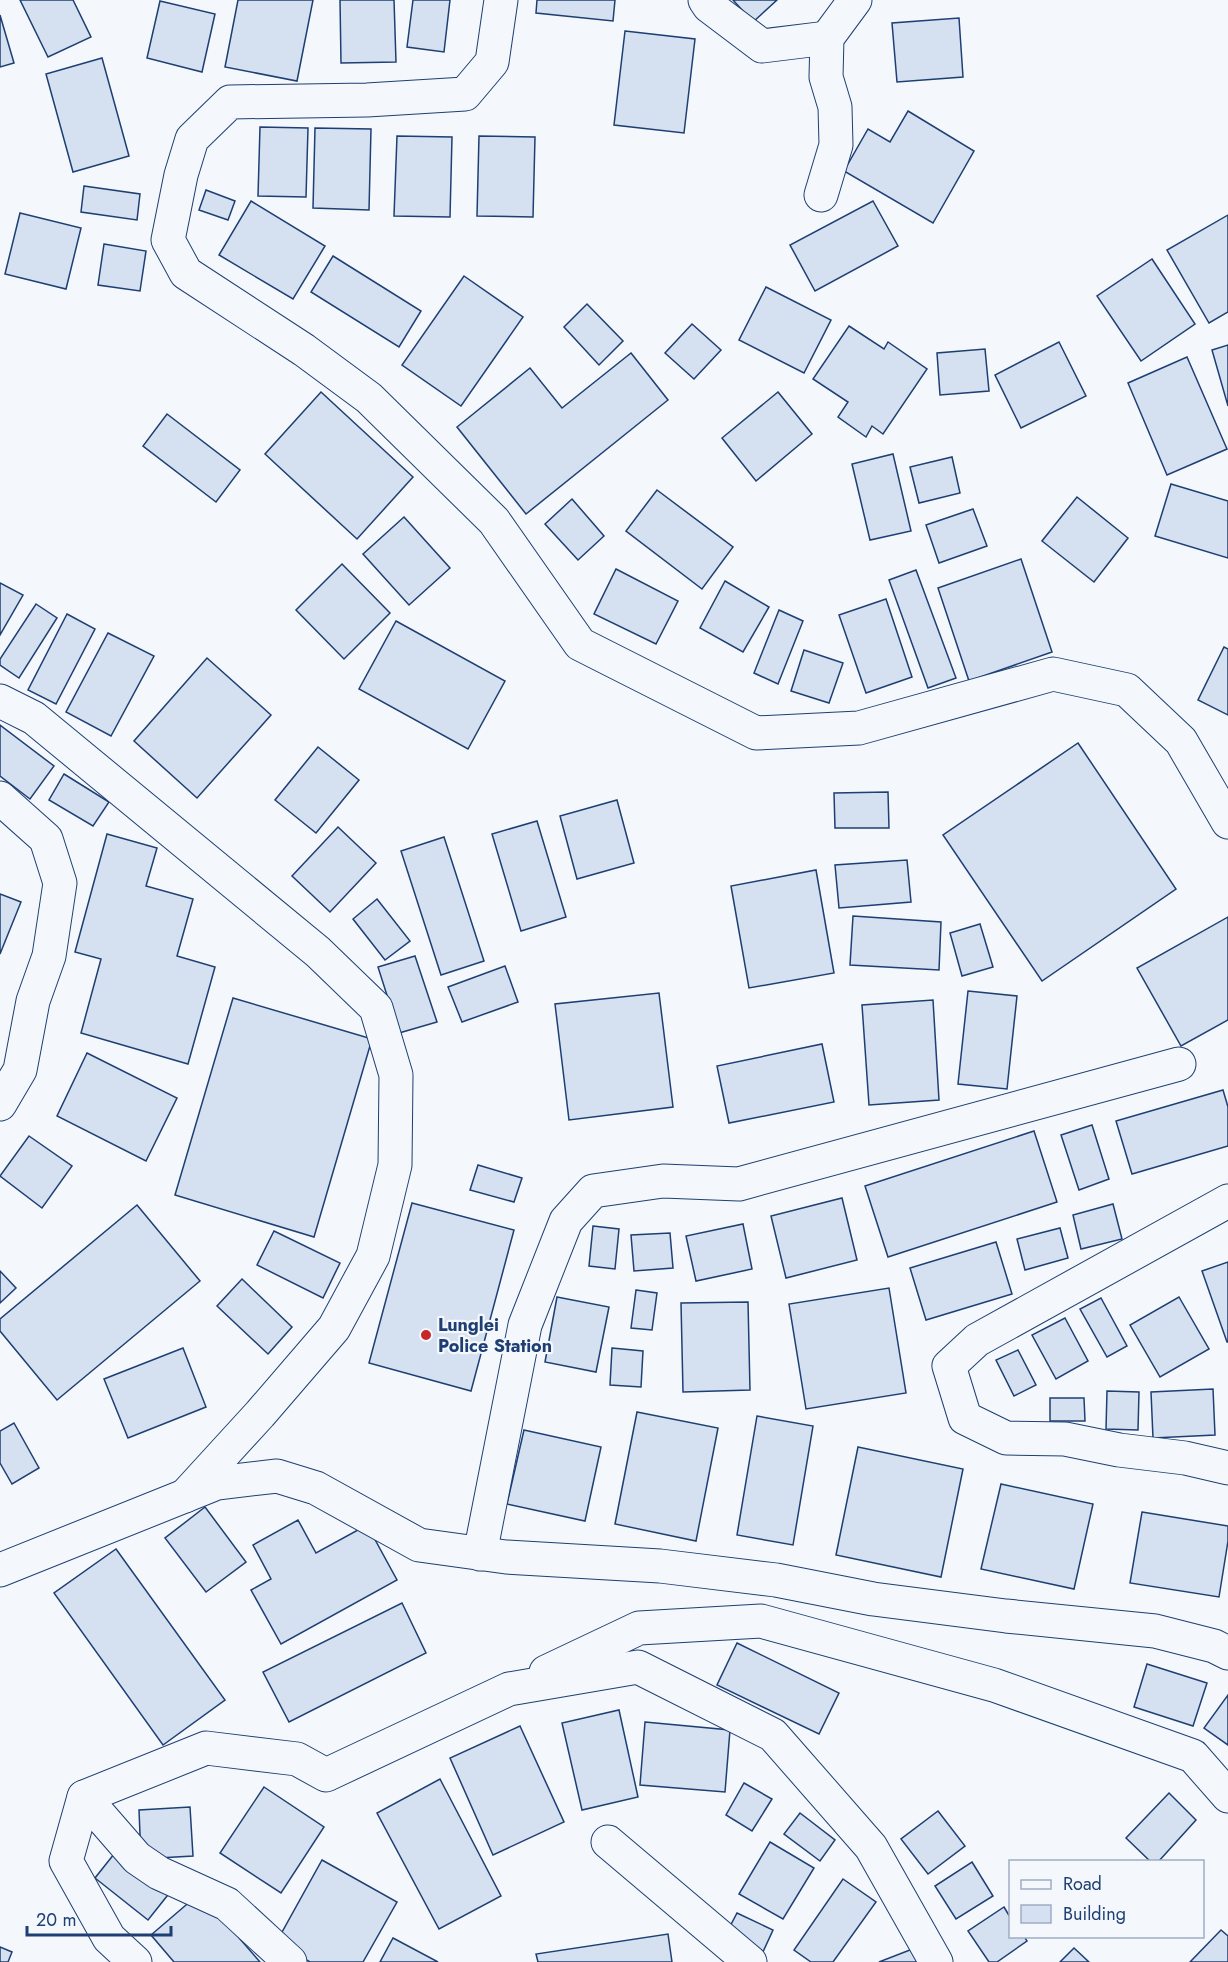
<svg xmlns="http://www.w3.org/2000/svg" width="1228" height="1962" font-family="Jost,sans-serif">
  <rect width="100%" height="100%" fill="#f4f7fb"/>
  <!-- building -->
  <g fill="#d5e0f0" stroke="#1d3f73" stroke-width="1.5">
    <path d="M20 0H73L91 37 48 57Z"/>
    <path d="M238 0H313L297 81 225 67Z"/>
    <path d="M340 0H394L396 62 341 63Z"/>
    <path d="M413 0H450L444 52 407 47Z"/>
    <path d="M537 0H615L613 21 536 13Z"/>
    <path d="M733 0H777L753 22Z"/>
    <path d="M160 1 215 14 202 72 147 58Z"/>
    <path d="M0 15 14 63 0 67Z"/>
    <path d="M959 18 963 77 897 82 892 23Z"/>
    <path d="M625 31 695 39 684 133 614 125Z"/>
    <path d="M102 58 129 156 73 172 46 74Z"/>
    <path d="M908 111 974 151 933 223 844 171 868 129 890 142Z"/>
    <path d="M260 127 308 128 306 197 258 196Z"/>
    <path d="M315 128 371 129 369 210 313 208Z"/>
    <path d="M397 136 452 137 450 217 394 216Z"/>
    <path d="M479 136 535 137 533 217 477 216Z"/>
    <path d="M84 186 140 194 137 220 81 212Z"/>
    <path d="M206 190 235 201 228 220 199 210Z"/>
    <path d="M251 201 325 246 293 299 219 255Z"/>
    <path d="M873 201 898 246 815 291 790 245Z"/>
    <path d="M20 213 81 228 66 289 5 274Z"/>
    <path d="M1228 215V312L1209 323 1167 250Z"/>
    <path d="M104 244 146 251 140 291 98 285Z"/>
    <path d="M333 256 421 311 399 347 311 292Z"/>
    <path d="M1152 259 1195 324 1141 361 1097 296Z"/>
    <path d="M464 276 523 317 461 406 402 365Z"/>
    <path d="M766 287 831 320 804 373 739 340Z"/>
    <path d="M587 304 623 341 599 365 564 327Z"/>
    <path d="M692 324 721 350 694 379 665 353Z"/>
    <path d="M849 326 884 349 888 342 927 369 883 434 872 426 866 437 838 417 848 402 813 379Z"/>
    <path d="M1059 342 1086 396 1021 428 995 375Z"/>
    <path d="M1228 345V406L1212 350Z"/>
    <path d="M985 349 989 391 940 395 937 353Z"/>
    <path d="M631 353 668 400 526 514 457 427 530 368 562 408Z"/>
    <path d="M1187 357 1227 449 1167 475 1128 383Z"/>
    <path d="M321 392 413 477 357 539 265 454Z"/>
    <path d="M778 392 812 434 756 481 722 438Z"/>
    <path d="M167 414 240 470 216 502 143 446Z"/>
    <path d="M893 454 911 531 870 540 852 464Z"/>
    <path d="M952 457 960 493 919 503 910 467Z"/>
    <path d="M1171 484 1228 501V558L1155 536Z"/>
    <path d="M657 490 733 547 702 589 626 531Z"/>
    <path d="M1077 497 1128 538 1094 582 1042 541Z"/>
    <path d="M572 499 604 536 578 560 545 524Z"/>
    <path d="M973 509 987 546 939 563 926 525Z"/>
    <path d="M404 517 450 568 409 605 363 554Z"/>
    <path d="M1021 559 1052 652 969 681 938 588Z"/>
    <path d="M342 564 390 613 344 659 296 610Z"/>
    <path d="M616 569 678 601 656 644 594 614Z"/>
    <path d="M916 570 956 678 928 688 889 580Z"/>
    <path d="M725 581 769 607 743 652 700 628Z"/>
    <path d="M0 583 23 595 0 635Z"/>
    <path d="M886 599 912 677 866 693 839 615Z"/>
    <path d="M36 604 57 618 19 678 0 665V659Z"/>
    <path d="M779 610 803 621 778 684 754 673Z"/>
    <path d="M67 614 95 629 56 704 28 690Z"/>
    <path d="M396 621 505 681 468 749 359 689Z"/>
    <path d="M108 633 154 656 111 736 66 712Z"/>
    <path d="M1224 647 1228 649V715L1198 700Z"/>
    <path d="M804 650 843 663 829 703 791 691Z"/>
    <path d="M207 658 271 715 197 798 134 741Z"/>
    <path d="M0 725 54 766 30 799 0 776Z"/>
    <path d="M1078 743 1176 889 1042 981 943 835Z"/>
    <path d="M318 747 359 780 316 833 275 800Z"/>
    <path d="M64 774 109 802 93 826 49 800Z"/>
    <path d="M888 792 889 828H835L834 793Z"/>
    <path d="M617 800 634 863 577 879 560 816Z"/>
    <path d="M537 821 566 917 521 931 492 834Z"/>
    <path d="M338 827 376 863 330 912 292 876Z"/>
    <path d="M107 834 157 848 146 886 193 899 177 956 215 967 188 1064 81 1033 101 959 75 952Z"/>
    <path d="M444 837 484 961 441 975 401 851Z"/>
    <path d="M907 860 911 902 839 908 835 865Z"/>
    <path d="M816 870 834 973 749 988 731 886Z"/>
    <path d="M0 894 21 902 0 954Z"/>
    <path d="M377 899 410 941 385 960 353 919Z"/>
    <path d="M853 916 941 922 939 970 850 965Z"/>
    <path d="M1228 917V1020L1181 1046 1137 968Z"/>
    <path d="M980 924 993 967 962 976 950 933Z"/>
    <path d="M415 956 437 1022 399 1033 378 967Z"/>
    <path d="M505 966 518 1002 462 1022 448 987Z"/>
    <path d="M968 991 1017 996 1007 1089 958 1084Z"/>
    <path d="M659 993 673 1107 569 1120 555 1004Z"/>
    <path d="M233 998 372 1039 314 1237 175 1195Z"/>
    <path d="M933 1000 939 1100 869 1105 862 1005Z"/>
    <path d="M822 1044 834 1102 729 1123 717 1066Z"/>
    <path d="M87 1053 177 1098 146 1161 57 1116Z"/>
    <path d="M1223 1090 1228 1107V1146L1132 1174 1116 1121Z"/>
    <path d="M1092 1125 1109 1179 1079 1190 1061 1135Z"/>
    <path d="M1034 1131 1057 1202 888 1257 865 1186Z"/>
    <path d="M29 1136 72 1166 42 1208 0 1176Z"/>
    <path d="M478 1165 522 1178 514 1202 470 1190Z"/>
    <path d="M842 1198 857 1260 786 1278 771 1216Z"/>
    <path d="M412 1203 514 1230 471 1391 369 1363Z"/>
    <path d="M1113 1204 1122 1239 1081 1249 1073 1215Z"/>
    <path d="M137 1205 200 1281 57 1400 0 1331V1319Z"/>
    <path d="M743 1224 752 1269 696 1281 686 1236Z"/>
    <path d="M593 1226 619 1229 615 1269 589 1266Z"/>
    <path d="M1060 1228 1068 1258 1025 1270 1017 1239Z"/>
    <path d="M274 1231 340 1263 323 1298 257 1265Z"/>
    <path d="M670 1233 673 1268 634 1271 631 1235Z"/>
    <path d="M996 1242 1012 1294 926 1320 910 1268Z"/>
    <path d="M1228 1262V1342H1227L1202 1271Z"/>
    <path d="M0 1271 16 1288 0 1303Z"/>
    <path d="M242 1279 292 1327 268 1354 217 1306Z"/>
    <path d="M889 1288 906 1393 806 1409 789 1304Z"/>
    <path d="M636 1290 657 1293 652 1330 631 1328Z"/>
    <path d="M557 1297 609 1307 596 1372 545 1362Z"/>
    <path d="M1179 1297 1209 1349 1160 1377 1130 1325Z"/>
    <path d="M1101 1298 1127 1346 1107 1357 1080 1309Z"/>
    <path d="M748 1302 750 1390 683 1392 681 1303Z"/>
    <path d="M1065 1318 1088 1361 1056 1379 1032 1335Z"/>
    <path d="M183 1348 206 1407 128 1438 104 1379Z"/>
    <path d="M612 1348 643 1351 641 1387 610 1385Z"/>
    <path d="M1018 1350 1036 1385 1014 1396 996 1360Z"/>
    <path d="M1213 1389 1215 1435 1153 1438 1151 1392Z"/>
    <path d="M1107 1391 1139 1392 1138 1430 1106 1429Z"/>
    <path d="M1050 1398H1084L1085 1421H1050Z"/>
    <path d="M637 1412 718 1428 696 1541 615 1524Z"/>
    <path d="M757 1416 813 1426 793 1545 737 1535Z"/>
    <path d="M14 1423 39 1468 12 1484 0 1463V1431Z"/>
    <path d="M524 1430 601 1447 585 1521 507 1504Z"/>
    <path d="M858 1447 963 1469 941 1577 836 1555Z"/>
    <path d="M1001 1484 1093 1504 1074 1589 981 1569Z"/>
    <path d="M205 1507 246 1562 206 1592 165 1538Z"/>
    <path d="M1142 1512 1228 1526V1541L1219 1597 1130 1583Z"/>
    <path d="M298 1520 316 1553 367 1525 397 1580 281 1644 251 1590 271 1579 253 1545Z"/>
    <path d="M116 1549 225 1700 163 1745 54 1593Z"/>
    <path d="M402 1603 426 1653 289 1722 263 1672Z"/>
    <path d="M737 1643 839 1693 819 1734 717 1685Z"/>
    <path d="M1147 1664 1207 1683 1193 1726 1134 1707Z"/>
    <path d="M1228 1695V1745L1204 1728Z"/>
    <path d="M619 1710 638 1797 582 1810 562 1723Z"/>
    <path d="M645 1722 730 1730 725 1792 640 1785Z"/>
    <path d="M520 1726 564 1822 493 1855 450 1758Z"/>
    <path d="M440 1779 501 1896 439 1929 377 1813Z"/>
    <path d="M744 1783 772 1799 752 1831 726 1815Z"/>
    <path d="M264 1787 324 1827 281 1893 220 1853Z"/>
    <path d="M1169 1793 1196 1820 1158 1862H1151L1126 1838Z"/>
    <path d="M190 1807 193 1856 141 1859 139 1810Z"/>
    <path d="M938 1811 965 1846 928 1874 901 1839Z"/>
    <path d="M800 1813 835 1840 820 1861 784 1834Z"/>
    <path d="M770 1842 814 1868 783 1919 739 1894Z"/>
    <path d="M118 1849 171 1891 148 1920 95 1878Z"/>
    <path d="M322 1860 397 1902 363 1962H310L276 1943Z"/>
    <path d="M972 1862 993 1896 956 1919 935 1886Z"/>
    <path d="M843 1879 876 1902 833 1962H811L794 1950Z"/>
    <path d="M200 1893 260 1962H174L151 1935Z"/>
    <path d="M1004 1907 1010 1917V1936H1024L1027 1941 997 1962H989L968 1931Z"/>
    <path d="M737 1913 773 1930 762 1954 725 1936Z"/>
    <path d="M1221 1930 1228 1936V1962H1190Z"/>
    <path d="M668 1934 672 1962H538L536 1954Z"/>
    <path d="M393 1938 438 1962H380Z"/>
    <path d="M0 1947 12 1952 8 1962H0Z"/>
    <path d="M915 1948 920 1962H879Z"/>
    <path d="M1074 1948 1089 1962H1060Z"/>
  </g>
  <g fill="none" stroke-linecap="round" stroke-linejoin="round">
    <defs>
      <g id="street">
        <path d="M705 0 709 6 762 46 827 38"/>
        <path d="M821 195 836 145 835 107 826 77 827 38 855 0"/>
        <path d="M0 701 34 718 318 952 376 1008 396 1075 395 1165 373 1256 334 1328 260 1414 185 1496"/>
        <path d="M0 798 46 839 60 883 49 956 33 1001 20 1070 0 1104"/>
        <path d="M480 1554 525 1325 566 1221 593 1191 663 1181 739 1184 1179 1064"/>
        <path d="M546 1672 639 1628 761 1621 994 1685 1193 1756 1228 1796"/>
        <path d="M84 1797 137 1858 159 1873 227 1904 290 1962"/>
        <path d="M608 1842 750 1962"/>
        <path d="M135 1962 109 1938 66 1861 84 1797 206 1748 297 1759 326 1775 509 1689 638 1667 773 1735 871 1847 936 1962"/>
      </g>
      <g id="secondary">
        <path d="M501 0 492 62 465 94 367 100 230 102 192 139 181 175 168 240 186 273 304 350 369 398 494 521 580 644 756 733 859 728 1053 674 1127 690 1181 741 1228 822"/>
        <path d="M1228 1201 977 1340 949 1366 965 1418 1006 1438 1065 1439 1119 1450 1185 1458 1228 1468"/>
      </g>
      <path id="primary" d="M0 1570 217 1483 277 1476 316 1488 419 1545 506 1557 660 1566 776 1580 873 1599 1006 1616 1155 1631 1214 1646 1228 1653"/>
    </defs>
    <!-- street casing -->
    <use href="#street" stroke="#1d3f73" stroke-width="35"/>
    <!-- secondary casing -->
    <use href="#secondary" stroke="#1d3f73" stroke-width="35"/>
    <!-- primary casing -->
    <use href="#primary" stroke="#1d3f73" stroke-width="35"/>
    <!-- street -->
    <use href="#street" stroke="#f4f7fb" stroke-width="33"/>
    <!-- secondary -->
    <use href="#secondary" stroke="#f4f7fb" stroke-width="33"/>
    <!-- primary -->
    <use href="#primary" stroke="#f4f7fb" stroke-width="33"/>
  </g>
  <!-- markers -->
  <circle fill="#c62828" stroke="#f4f7fb" stroke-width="2" cx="426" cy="1335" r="6"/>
  <g text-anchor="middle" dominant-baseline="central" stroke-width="4.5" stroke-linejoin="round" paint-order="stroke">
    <!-- poi labels -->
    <g font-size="18" font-weight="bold" fill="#1d3f73" stroke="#f4f7fb" text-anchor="start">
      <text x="438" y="1325">Lunglei<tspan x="438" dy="21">Police Station</tspan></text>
    </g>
  </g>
  <!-- legend -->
  <rect x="1009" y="1860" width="195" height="78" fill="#f4f7fb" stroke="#9eadc5" stroke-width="1.5"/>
  <rect x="1021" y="1880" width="30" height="9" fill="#f4f7fb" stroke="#9eadc5" stroke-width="1.5"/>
  <text x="1063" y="1890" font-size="18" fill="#1d3f73">Road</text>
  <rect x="1021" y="1905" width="30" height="18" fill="#d5e0f0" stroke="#9eadc5" stroke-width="1.5"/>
  <text x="1063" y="1920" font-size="18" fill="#1d3f73">Building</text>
  <!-- scale -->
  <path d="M27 1926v9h144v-9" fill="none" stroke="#1d3f73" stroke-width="3"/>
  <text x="36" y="1926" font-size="18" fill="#1d3f73" stroke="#f4f7fb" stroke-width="4.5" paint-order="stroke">20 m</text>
</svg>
